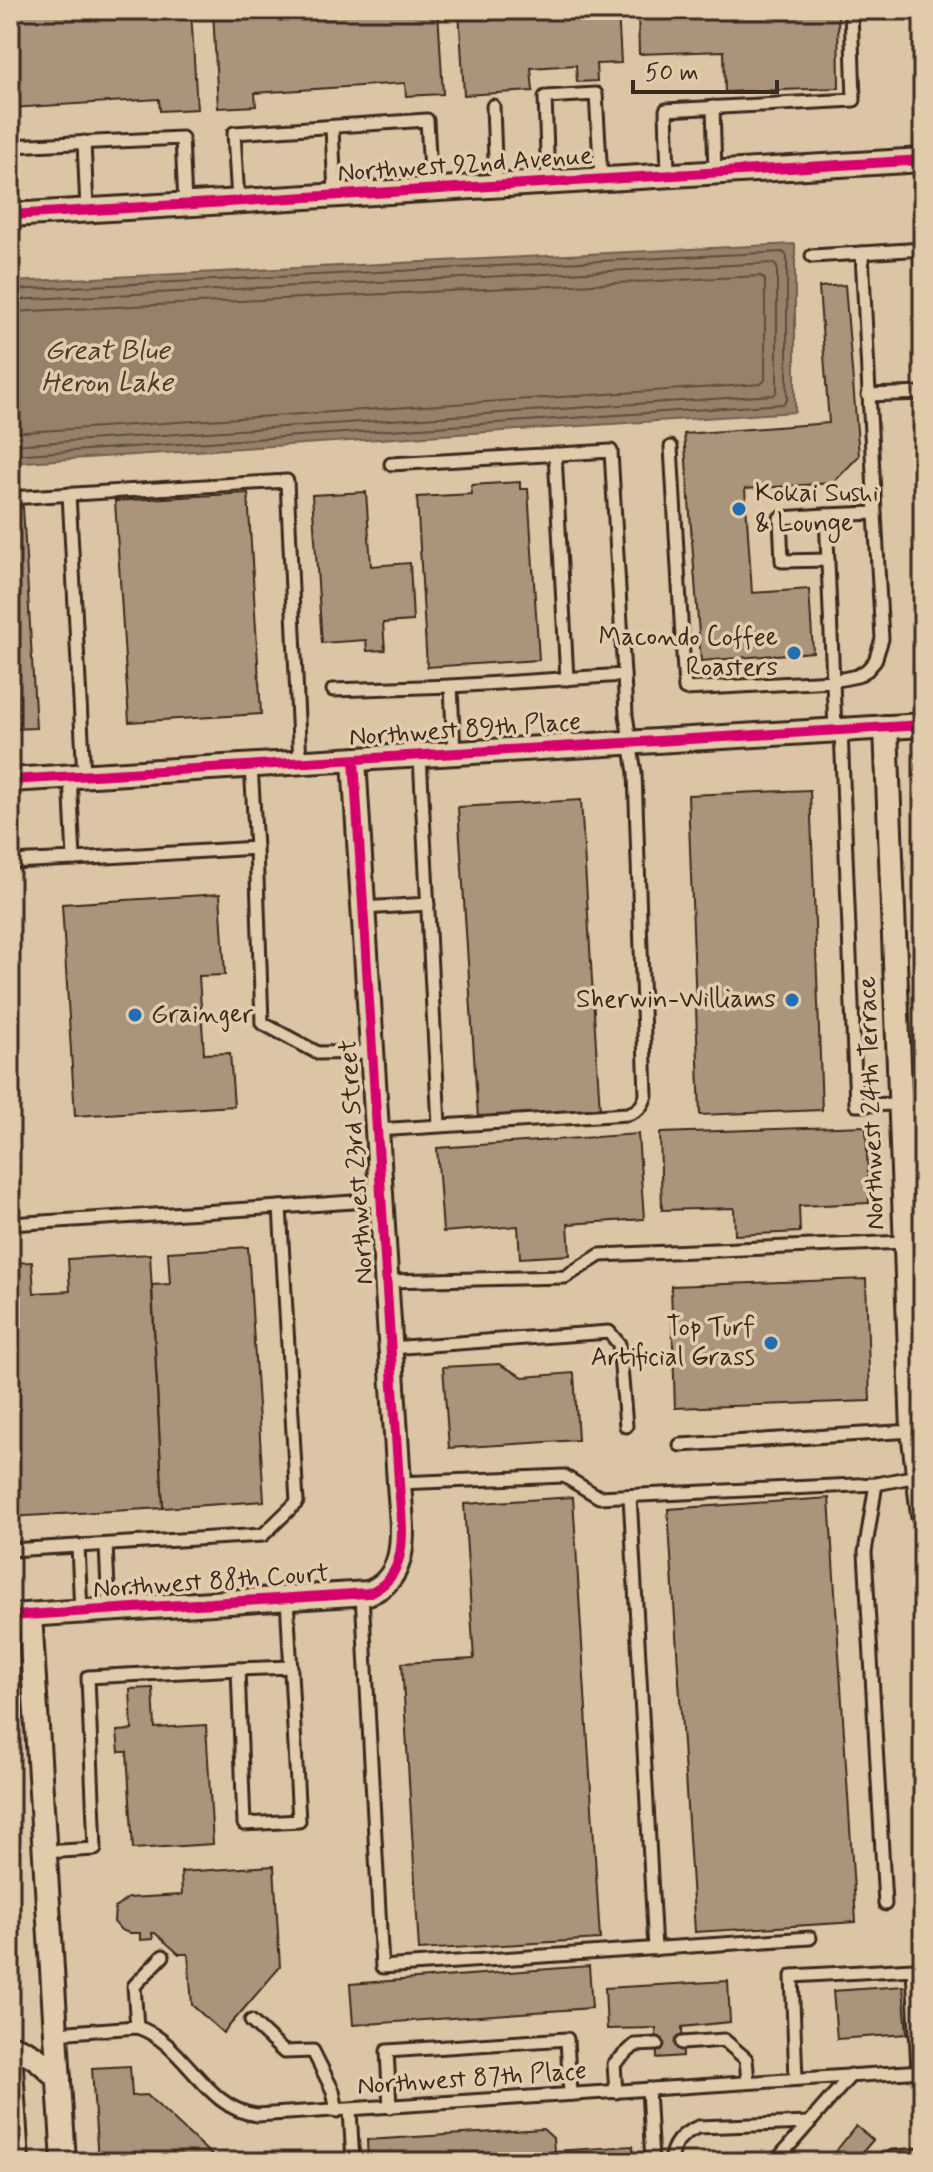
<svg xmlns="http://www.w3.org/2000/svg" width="933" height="2172" font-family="Mynerve,sans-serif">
  <rect width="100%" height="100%" fill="#dbc5a5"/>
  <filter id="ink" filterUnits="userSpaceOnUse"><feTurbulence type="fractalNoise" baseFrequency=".0125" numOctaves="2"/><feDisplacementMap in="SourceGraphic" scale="16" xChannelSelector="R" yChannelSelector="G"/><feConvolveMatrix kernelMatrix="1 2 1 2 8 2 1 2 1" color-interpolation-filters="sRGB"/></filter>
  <g filter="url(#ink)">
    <!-- water -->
    <path fill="#96816a" stroke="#725e4c" stroke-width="2" d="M795 244V412L10 463V282Z"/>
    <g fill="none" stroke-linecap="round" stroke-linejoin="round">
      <!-- shore -->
      <g stroke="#5f4d3c" stroke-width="2">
        <path d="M10 290 783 252 787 256V400L784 404 10 455"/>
        <path d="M10 300 773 263 777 267V391L774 395 10 445"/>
        <path d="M10 312 761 276 765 280V380L761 384 10 433"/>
      </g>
    </g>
    <!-- building -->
    <g fill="#aa957c" stroke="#3b2a1e" stroke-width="2">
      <path d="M10 10H191L197 109 160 111 159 99 10 108Z"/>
      <path d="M213 10H438L443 94 406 96 405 83 255 93 256 106 218 108Z"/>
      <path d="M459 10H618L621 63 596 64 597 81 577 82 576 65 531 68 533 91 464 95Z"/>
      <path d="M638 10H838L839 88 725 92 724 51 639 54Z"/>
      <path d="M845 285 859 456 833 483 745 489 752 593 809 589 813 652 701 661 684 434 829 423 819 287Z"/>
      <path d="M520 482V489H528L539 660 427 667 417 497 472 494 471 485Z"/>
      <path d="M366 492 371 566 410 563 413 621 383 623 385 650 367 651 366 640 322 643 312 495Z"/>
      <path d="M248 493 261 714 129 722 115 501Z"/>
      <path d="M23 507 36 728 10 729V508Z"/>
      <path d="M810 790 822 1110 700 1115 688 795Z"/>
      <path d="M581 800 600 1111 478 1118 458 807Z"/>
      <path d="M220 894 225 975 199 976 204 1054 230 1053 234 1106 75 1116 62 904Z"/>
      <path d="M866 1126 869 1203 799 1206 800 1232 735 1235 734 1208 662 1210 660 1133Z"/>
      <path d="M638 1134 644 1219 568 1224 570 1255 520 1258 518 1226 443 1232 437 1148Z"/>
      <path d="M248 1247 264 1501 163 1508 152 1285 170 1284 168 1252Z"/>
      <path d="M150 1254 163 1508 10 1517V1263L32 1262 34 1293 70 1291 68 1259Z"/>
      <path d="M866 1279 870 1401 675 1408 671 1286Z"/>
      <path d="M499 1364 523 1377 574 1373 578 1440 449 1448 443 1367Z"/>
      <path d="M573 1497 600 1939 419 1950 402 1663 474 1659 464 1504Z"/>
      <path d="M829 1498 856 1922 695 1932 668 1509Z"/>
      <path d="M153 1688 155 1728 206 1725 213 1844 133 1849 127 1752H119L117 1731 132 1730 130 1689Z"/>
      <path d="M274 1866 280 1967 223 2033 192 2005 188 1954H179L155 1933H152L153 1939 140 1940V1933H129L121 1930 114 1922 115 1908 128 1898 182 1895 181 1872Z"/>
      <path d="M589 1966 592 2008 353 2025 350 1984Z"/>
      <path d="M728 1981 730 2022 682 2027 683 2056 657 2058 656 2028 607 2029 605 1988Z"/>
      <path d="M903 1986 907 2034 837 2039 833 1991Z"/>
      <path d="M130 2066 132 2096 147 2095 219 2162H98L92 2068Z"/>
      <path d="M856 2126 873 2140 854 2162H849L836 2151Z"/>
      <path d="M543 2129 553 2138 554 2151 633 2146 634 2162H368L367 2140Z"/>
    </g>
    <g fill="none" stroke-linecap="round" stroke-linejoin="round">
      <defs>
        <g id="service">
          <path d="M493 106 496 185"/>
          <path d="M713 107 715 172"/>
          <path d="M332 127 335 195"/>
          <path d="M84 142 87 209"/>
          <path d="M10 146 182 138 185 204"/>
          <path d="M668 174 666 110 854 100 851 10"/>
          <path d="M548 182 545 97 596 94 601 178"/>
          <path d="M238 201 234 133 427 120 431 189"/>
          <path d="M812 256 862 253"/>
          <path d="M868 395 923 393"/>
          <path d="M671 447 685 689 833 681 857 676 867 670 875 661 882 639 875 513 826 515 835 730"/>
          <path d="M555 454 567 679"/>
          <path d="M391 464 611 451 624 675 451 686"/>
          <path d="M69 494 84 776"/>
          <path d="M10 498 287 481 300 763"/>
          <path d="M875 513 862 253 923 249"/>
          <path d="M826 515 780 518 782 561 828 560"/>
          <path d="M333 690 451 686 454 754"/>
          <path d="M841 730 856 1105 900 1104"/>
          <path d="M420 756 439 1125"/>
          <path d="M251 766 256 848"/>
          <path d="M74 859 256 848 262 1023 318 1053 372 1052"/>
          <path d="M10 862 74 859 70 776"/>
          <path d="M363 908 428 904"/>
          <path d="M377 1130 627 1114C638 1111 643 1106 646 1095L635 773 626 715 624 675"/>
          <path d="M280 1207 382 1200"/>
          <path d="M10 1224 280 1207 297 1502 263 1535 10 1550"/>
          <path d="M386 1281 565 1277 600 1255 905 1242"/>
          <path d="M390 1348 609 1332 619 1344 626 1426"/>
          <path d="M680 1445 913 1431"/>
          <path d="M399 1483 564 1476 599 1497 876 1484 917 1476"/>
          <path d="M876 1484 865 1552 885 1904"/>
          <path d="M630 1496 655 1949"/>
          <path d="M106 1545 109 1610"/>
          <path d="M78 1546 81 1612"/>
          <path d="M362 1594 382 1967 810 1938"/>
          <path d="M238 1669 291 1667"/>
          <path d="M44 1852 95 1849 88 1677 238 1669 244 1824 299 1821 287 1598"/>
          <path d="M251 2021 284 2052 313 2051 333 2091 337 2111"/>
          <path d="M137 2027 134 1986 163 1956"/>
          <path d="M56 2033 137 2027C186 2043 204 2109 257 2115L923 2071"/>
          <path d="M682 2043 724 2040 746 2059 748 2082"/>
          <path d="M796 2079 792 1976 913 1969 918 2071"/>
          <path d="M648 2089 652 2162"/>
          <path d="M616 2092 614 2064 635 2045 657 2044"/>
          <path d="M390 2107 387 2051 567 2039 570 2094"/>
          <path d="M350 2110 353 2162"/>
          <path d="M670 2162C672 2144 681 2134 698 2127L810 2123"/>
          <path d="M775 2162 851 2075"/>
          <path d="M884 2162 892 2157 923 2155"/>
        </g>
        <g id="minor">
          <path d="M10 215 923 160"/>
          <path d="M886 727 913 1431 923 1515"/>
          <path d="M10 780 923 725"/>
          <path d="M30 1615 64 2162"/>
          <path d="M10 1616 368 1593C413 1577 401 1522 399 1483L354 760"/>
          <path d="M10 2046C32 2052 43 2063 59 2079"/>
          <path d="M10 2052 17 2162"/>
        </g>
      </defs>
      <!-- service casing -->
      <use href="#service" stroke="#3b2a1e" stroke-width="17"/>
      <!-- minor casing -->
      <use href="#minor" stroke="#3b2a1e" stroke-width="28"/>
      <!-- service -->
      <use href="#service" stroke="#e2cbab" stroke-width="11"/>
      <!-- minor -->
      <use href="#minor" stroke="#e2cbab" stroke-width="22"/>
      <defs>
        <g id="cycleway">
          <path d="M10 215 923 160"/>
          <path d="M10 780 923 725"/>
          <path d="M10 1616 368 1593C413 1577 401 1522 399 1483L354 760"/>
        </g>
      </defs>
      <!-- cycleway casing -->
      <use href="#cycleway" stroke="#e2cbab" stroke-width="15"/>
      <!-- cycleway -->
      <use href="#cycleway" stroke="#d6006c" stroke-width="10"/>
    </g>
  </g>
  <!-- markers -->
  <g fill="#1f6fb2" stroke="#e2cbab" stroke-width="3">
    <circle cx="739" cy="509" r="8"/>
    <circle cx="794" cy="653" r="8"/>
    <circle cx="792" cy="1000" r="8"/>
    <circle cx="135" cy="1015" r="8"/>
    <circle cx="771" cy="1343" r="8"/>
  </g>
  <g text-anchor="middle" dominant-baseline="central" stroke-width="7" stroke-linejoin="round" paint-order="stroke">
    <!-- street labels -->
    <g font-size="26" fill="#3b2a1e" stroke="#e2cbab">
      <text transform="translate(465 165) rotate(-4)">Northwest 92nd Avenue</text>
      <text transform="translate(465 730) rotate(-4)">Northwest 89th Place</text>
      <text transform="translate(872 1103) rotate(-92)">Northwest 24th Terrace</text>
      <text transform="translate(357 1162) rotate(-94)">Northwest 23rd Street</text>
      <text transform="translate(211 1582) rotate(-4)">Northwest 88th Court</text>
      <text transform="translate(472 2079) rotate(-4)">Northwest 87th Place</text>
    </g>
    <!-- poi labels -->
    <g font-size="26" fill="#3b2a1e" stroke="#e2cbab" text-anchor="end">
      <text x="755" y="494" text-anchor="start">Kokai Sushi<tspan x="755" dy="30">&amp; Lounge</tspan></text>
      <text x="778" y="638">Macondo Coffee<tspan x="778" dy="30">Roasters</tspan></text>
      <text x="776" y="1000">Sherwin-Williams</text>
      <text x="151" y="1015" text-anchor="start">Grainger</text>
      <text x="755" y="1328">Top Turf<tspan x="755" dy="30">Artificial Grass</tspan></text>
    </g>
    <!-- water labels -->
    <g font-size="28" font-style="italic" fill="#4d3b2d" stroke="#e2cbab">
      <text x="107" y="351">Great Blue<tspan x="107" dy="32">Heron Lake</tspan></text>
    </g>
  </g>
  <!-- margin -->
  <rect width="933" height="2172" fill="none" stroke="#e2cbab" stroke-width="40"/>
  <rect x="20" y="20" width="893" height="2132" fill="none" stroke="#3b2a1e" stroke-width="3" filter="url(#ink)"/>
  <!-- scale -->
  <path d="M633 80v12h144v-12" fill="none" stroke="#3b2a1e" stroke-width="4"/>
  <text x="645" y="80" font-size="24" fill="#3b2a1e" stroke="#e2cbab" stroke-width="6" paint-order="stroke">50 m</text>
</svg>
